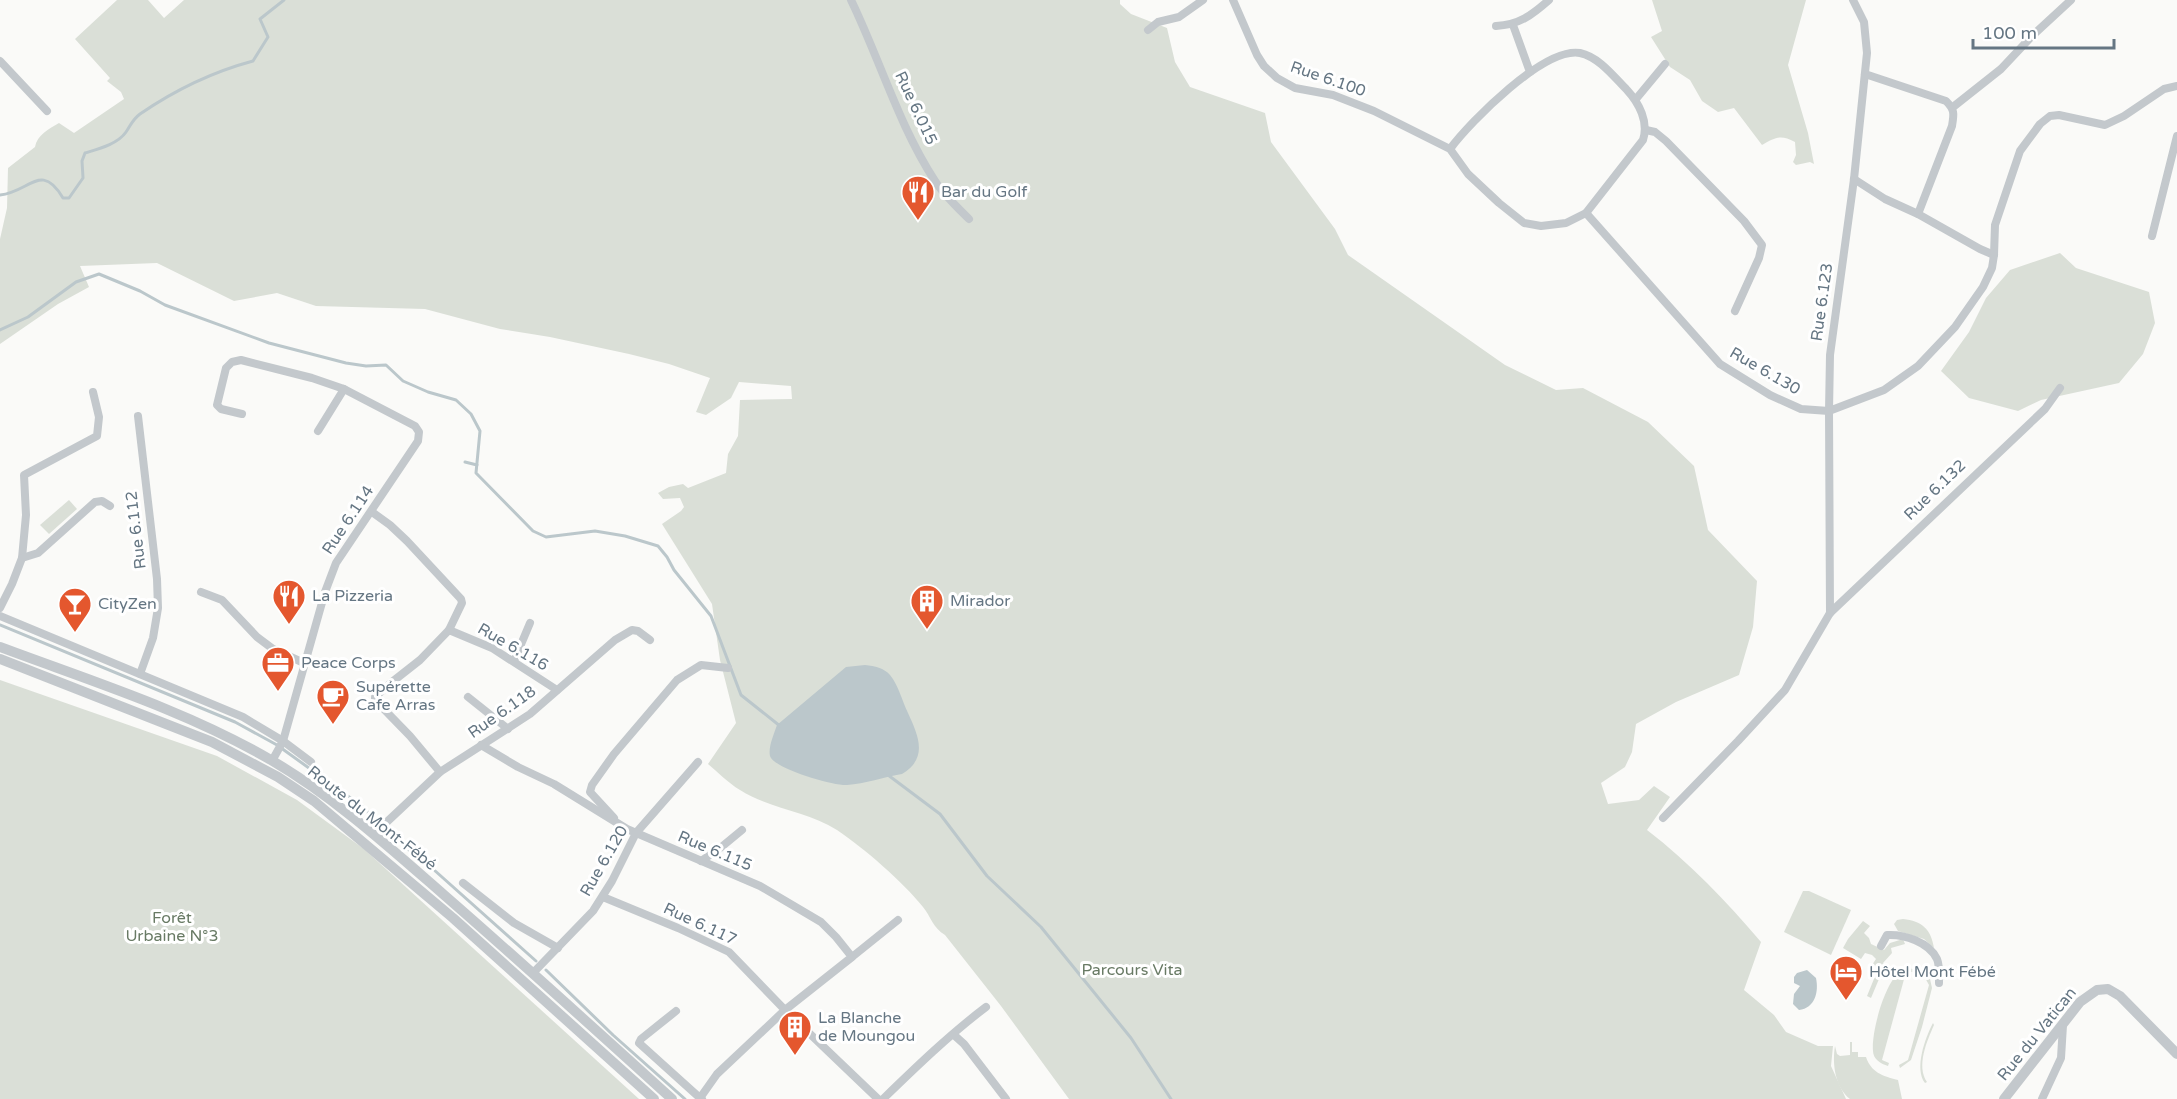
<svg xmlns="http://www.w3.org/2000/svg" width="2177" height="1099" font-family="'Varela Round',sans-serif">
  <rect width="100%" height="100%" fill="#fafaf8"/>
  <!-- green -->
  <g fill="#dadfd7">
    <path d="M117 0H148L164 18 184 0H1120V4L1131 14 1167 28 1175 62 1190 87 1265 113 1271 142 1335 229 1348 255 1505 365 1556 390 1583 388 1648 422 1694 466 1708 530 1757 581 1753 627 1739 675 1676 702 1636 724 1632 752 1625 767 1601 783 1608 804 1639 800 1654 786 1670 797 1647 830C1690 863 1726 901 1761 942L1744 990 1774 1015 1786 1032 1818 1046H1833L1831 1066 1846 1099H1069L1001 1006 945 935C933 928 931 917 923 907 902 881 865 849 837 830 807 811 770 809 740 790 728 783 718 772 708 764L736 723 720 660 712 604 662 524 681 511 684 507 680 498 663 499 658 493 669 487 683 484 688 488 726 473 728 454 738 436 740 400 792 399 791 386 739 382 731 398 706 415 696 412 710 378 669 364 629 354 550 337 500 329 425 309 316 306 277 293 234 301 157 263 80 266 89 287 58 304 0 344V239L7 208 8 168 35 147C37 135 49 129 59 123L74 133 124 99 121 92 107 81 110 78 75 39Z"/>
    <path d="M1652 0H1806L1788 65 1808 133 1814 164 1810 162 1796 165 1793 162 1796 155 1795 142C1780 134 1775 138 1762 145L1734 108 1718 112 1702 101 1690 80 1670 67 1651 37 1662 31Z"/>
    <path d="M2060 253 2076 268 2149 292 2155 323 2143 354 2119 383 2041 400 2018 411 1969 398 1941 371 1969 332 1986 298 2010 270Z"/>
    <path d="M69 500 77 509 49 534 40 525Z"/>
    <path d="M0 680 217 756 297 800 364 849 639 1099H0Z"/>
    <path d="M1803 891H1809L1851 910 1831 955 1784 932Z"/>
    <path d="M1903 919C1922 921 1931 929 1934 948L1924 939 1898 931 1894 924 1897 920Z"/>
    <path d="M1863 921 1870 926 1864 933 1869 938 1871 944 1884 950 1890 943 1903 939 1905 944 1891 948 1892 953 1883 963 1887 966 1879 979 1871 998 1867 996 1876 974 1870 968 1876 959 1872 955 1865 953 1861 959 1843 948 1848 939Z"/>
    <path d="M1907 967 1915 970V972H1906L1882 1060 1889 1063 1888 1066C1881 1064 1873 1059 1873 1051 1871 1031 1887 972 1907 967Z"/>
    <path d="M1926 973 1930 979 1932 988 1922 1027 1911 1060 1900 1068 1899 1065 1908 1060 1929 985 1924 976Z"/>
    <path d="M1933 1023 1934 1025C1927 1041 1916 1066 1927 1082L1925 1083C1914 1069 1925 1038 1933 1023Z"/>
    <path d="M1850 1042H1852V1052H1858V1057H1866C1871 1072 1882 1076 1898 1080L1902 1099H1850C1835 1087 1832 1064 1835 1046L1837 1054 1840 1056 1850 1055Z"/>
  </g>
  <!-- water -->
  <g fill="#bbc7cb">
    <path d="M865 665C875 666 884 668 890 675 899 686 902 701 908 713 918 735 929 758 902 774 884 777 865 784 847 785 834 786 774 769 770 756 768 747 774 734 777 725L846 667Z"/>
    <path d="M1807 970 1816 978C1819 992 1815 1008 1799 1010L1793 1004 1794 994 1800 986 1794 983V977L1797 973Z"/>
  </g>
  <g fill="none" stroke-linecap="round" stroke-linejoin="round">
    <!-- stream -->
    <g stroke="#bbc7cb" stroke-width="3">
      <path d="M0 195C30 192 41 161 63 198H69L83 178 82 161 85 153C98 149 118 144 126 132 131 125 132 120 140 114 175 90 212 72 253 61L268 37 260 19 284 0"/>
      <path d="M0 330 28 317 76 282 99 274 140 291 165 305 269 343 346 363 366 366 386 365 403 381 428 392 456 400 471 414 480 431 476 473 533 531 546 537 595 531 625 536 658 546 667 557 674 570 711 616 741 695 780 726"/>
      <path d="M465 462 477 465"/>
      <path d="M0 625 235 722 277 745 363 807 383 829 433 869 536 961"/>
      <path d="M888 775 940 814 987 876 1041 927 1131 1038 1171 1099"/>
      <path d="M546 970 613 1035 685 1099"/>
    </g>
    <!-- minor -->
    <g stroke="#c3c8cc" stroke-width="8">
      <path d="M851 0C880 60 899 126 935 181 944 195 957 207 969 219"/>
      <path d="M1233 0 1257 55 1264 66 1277 78 1295 88 1333 95 1374 111 1450 149 1468 174 1499 203 1524 223 1541 226 1566 223 1586 213 1643 140C1649 122 1639 103 1627 90 1614 77 1599 57 1580 53 1544 47 1471 121 1450 149"/>
      <path d="M1513 25 1530 72"/>
      <path d="M1496 26C1519 25 1532 15 1549 0"/>
      <path d="M1148 30 1158 22 1179 17 1203 0"/>
      <path d="M0 61 47 111"/>
      <path d="M1865 74 1946 101C1955 110 1954 114 1952 126L1918 214"/>
      <path d="M1636 99 1665 64"/>
      <path d="M1953 107 2001 69 2032 36 2071 0"/>
      <path d="M1646 130 1655 132 1666 141 1744 221 1762 245 1759 258 1735 311"/>
      <path d="M1854 179 1885 199 1918 214 1980 249 1994 255"/>
      <path d="M1586 213 1720 364 1770 395 1801 409 1829 411 1884 390 1918 366 1955 327 1983 287 1992 268 1994 255 1995 225 2020 151 2040 124 2050 116 2059 115 2105 125 2124 116 2164 89 2177 86"/>
      <path d="M2152 236 2177 136"/>
      <path d="M242 414 221 409 217 405 226 368 232 362 241 360 312 378 344 389"/>
      <path d="M138 416 157 579 158 608 153 638 140 674"/>
      <path d="M372 512 390 525 407 541 461 599 462 603 449 630"/>
      <path d="M22 558 26 515 24 475 97 436 99 417 93 392"/>
      <path d="M201 592 222 600 257 637 273 649 304 663"/>
      <path d="M0 608 12 584 22 558 38 553 95 502 102 501 110 506"/>
      <path d="M1830 613 1829 411 1830 355 1854 179 1867 53 1864 22 1853 0"/>
      <path d="M0 616 243 717 283 741 311 762"/>
      <path d="M514 661 530 623"/>
      <path d="M468 697 508 729"/>
      <path d="M481 745 518 767 554 784 627 829 760 886 821 922 836 937 852 957 785 1010 878 1099"/>
      <path d="M272 761 283 741 325 592 336 563 418 441 419 432 415 426 344 389 318 431"/>
      <path d="M440 772 410 736 375 700V697L392 682 420 660 449 630 492 648 557 690"/>
      <path d="M614 818 590 792 592 785 614 754 677 680 701 665 728 668"/>
      <path d="M1663 818 1738 741 1785 690 1830 613 2045 409 2060 388"/>
      <path d="M374 834 440 772 530 714 615 640 632 630 638 631 650 640"/>
      <path d="M701 861 719 849 742 830"/>
      <path d="M463 883 514 923 558 948"/>
      <path d="M603 897 678 928 729 952 785 1010 717 1074 700 1098 702 1099"/>
      <path d="M1881 946 1887 935C1904 934 1929 942 1937 959 1940 966 1939 976 1939 983"/>
      <path d="M852 957 898 920"/>
      <path d="M533 973 593 911 612 881 636 833 698 762"/>
      <path d="M676 1011 641 1039 639 1043 700 1098"/>
      <path d="M954 1035 964 1044 1006 1099"/>
      <path d="M883 1099C916 1067 949 1035 986 1007"/>
      <path d="M2042 1099 2061 1058 2063 1025"/>
    </g>
    <!-- tertiary -->
    <g stroke="#c3c8cc" stroke-width="10">
      <path d="M0 647C91 681 187 711 271 760 334 797 388 846 443 894 520 961 596 1030 672 1099"/>
      <path d="M0 659 212 742 278 777 314 801 453 918 654 1099"/>
      <path d="M2004 1099 2080 1002 2097 990 2108 989 2120 996 2177 1054"/>
    </g>
  </g>
  <!-- icons -->
  <defs>
    <symbol id="restaurant-pin" viewBox="-11 -11 22 30"><path d="M0 17L-7.5 6A9.5 9.5 0 1 1 7.5 6Z" fill="#e4572e" stroke="#fff"/><path d="M-5-6h1v4h1v-4h1v4h1v-4h1v5L-1.5 .5V6h-2V.5L-5-1ZM5-6V6H3V1.5H1.5Q1.5-4 5-6Z" fill="#fff"/></symbol>
    <symbol id="building-pin" viewBox="-11 -11 22 30"><path d="M0 17L-7.5 6A9.5 9.5 0 1 1 7.5 6Z" fill="#e4572e" stroke="#fff"/><path d="M-4-6H4V6H1V3H-1V6H-4ZM-2.5-4.3h1.7v1.8h-1.7ZM.8-4.3h1.7v1.8H.8ZM-2.5-1h1.7V.8h-1.7ZM.8-1h1.7V.8H.8Z" fill="#fff"/></symbol>
    <symbol id="bar-pin" viewBox="-11 -11 22 30"><path d="M0 17L-7.5 6A9.5 9.5 0 1 1 7.5 6Z" fill="#e4572e" stroke="#fff"/><path d="M-6-5H6L.8 .8V4.5H3.5V6h-7V4.5H-.8V.8Z" fill="#fff"/></symbol>
    <symbol id="office-pin" viewBox="-11 -11 22 30"><path d="M0 17L-7.5 6A9.5 9.5 0 1 1 7.5 6Z" fill="#e4572e" stroke="#fff"/><path d="M-6-3h4V-5.5h4V-3h4V5H-6ZM-1-4.5V-3h2v-1.5ZM-6 0V1H6V0Z" fill="#fff"/></symbol>
    <symbol id="cafe-pin" viewBox="-11 -11 22 30"><path d="M0 17L-7.5 6A9.5 9.5 0 1 1 7.5 6Z" fill="#e4572e" stroke="#fff"/><path d="M-5.5-4.5H6V0H3Q3 3.5 0 3.5H-2.5Q-5.5 3.5-5.5 0ZM3-3.2v2h1.7v-2ZM-6 4.5H4V6H-6Z" fill="#fff"/></symbol>
    <symbol id="hotel-pin" viewBox="-11 -11 22 30"><path d="M0 17L-7.5 6A9.5 9.5 0 1 1 7.5 6Z" fill="#e4572e" stroke="#fff"/><path d="M-6-4.5h1.5V1H6V5H4.5V3h-9V5H-6ZM-4 0a1.8 1.8 0 1 1 3.6 0ZM.5 0V-2.5h3Q6-2.5 6 0Z" fill="#fff"/></symbol>
  </defs>
  <g fill-rule="evenodd">
    <use href="#restaurant-pin" x="899" y="173" width="38" height="52"/>
    <use href="#restaurant-pin" x="270" y="577" width="38" height="52"/>
    <use href="#building-pin" x="908" y="582" width="38" height="52"/>
    <use href="#bar-pin" x="56" y="585" width="38" height="52"/>
    <use href="#office-pin" x="259" y="644" width="38" height="52"/>
    <use href="#cafe-pin" x="314" y="677" width="38" height="52"/>
    <use href="#hotel-pin" x="1827" y="953" width="38" height="52"/>
    <use href="#building-pin" x="776" y="1008" width="38" height="52"/>
  </g>
  <g text-anchor="middle" dominant-baseline="central" stroke-width="6" stroke-linejoin="round" paint-order="stroke">
    <!-- street labels -->
    <g font-size="16" fill="#657683" stroke="#fff">
      <text transform="translate(1328 79) rotate(19)">Rue 6.100</text>
      <text transform="translate(916 108) rotate(65)">Rue 6.015</text>
      <text transform="translate(1822 302) rotate(-82)">Rue 6.123</text>
      <text transform="translate(1765 371) rotate(30)">Rue 6.130</text>
      <text transform="translate(1935 490) rotate(-44)">Rue 6.132</text>
      <text transform="translate(348 520) rotate(-56)">Rue 6.114</text>
      <text transform="translate(136 530) rotate(-97)">Rue 6.112</text>
      <text transform="translate(513 647) rotate(30)">Rue 6.116</text>
      <text transform="translate(502 712) rotate(-35)">Rue 6.118</text>
      <text transform="translate(372 818) rotate(38)">Route du Mont-Fébé</text>
      <text transform="translate(715 851) rotate(23)">Rue 6.115</text>
      <text transform="translate(604 861) rotate(-60)">Rue 6.120</text>
      <text transform="translate(700 924) rotate(25)">Rue 6.117</text>
      <text transform="translate(2037 1034) rotate(-51)">Rue du Vatican</text>
    </g>
    <!-- poi labels -->
    <g font-size="16" fill="#657683" stroke="#fff" text-anchor="start">
      <text x="941" y="192">Bar du Golf</text>
      <text x="312" y="596">La Pizzeria</text>
      <text x="950" y="601">Mirador</text>
      <text x="98" y="604">CityZen</text>
      <text x="301" y="663">Peace Corps</text>
      <text x="356" y="687">Supérette<tspan x="356" dy="18">Cafe Arras</tspan></text>
      <text x="1869" y="972">Hôtel Mont Fébé</text>
      <text x="818" y="1018">La Blanche<tspan x="818" dy="18">de Moungou</tspan></text>
    </g>
    <!-- park labels -->
    <g font-size="16" fill="#687a64" stroke="#fff">
      <text x="172" y="918">Forêt<tspan x="172" dy="18">Urbaine N°3</tspan></text>
      <text x="1132" y="970">Parcours Vita</text>
    </g>
  </g>
  <!-- scale -->
  <path d="M1973 39v9h141v-9" fill="none" stroke="#657683" stroke-width="3"/>
  <text x="1982" y="39" font-size="18" fill="#657683" stroke="#ffffff" stroke-width="4.5" paint-order="stroke">100 m</text>
</svg>
